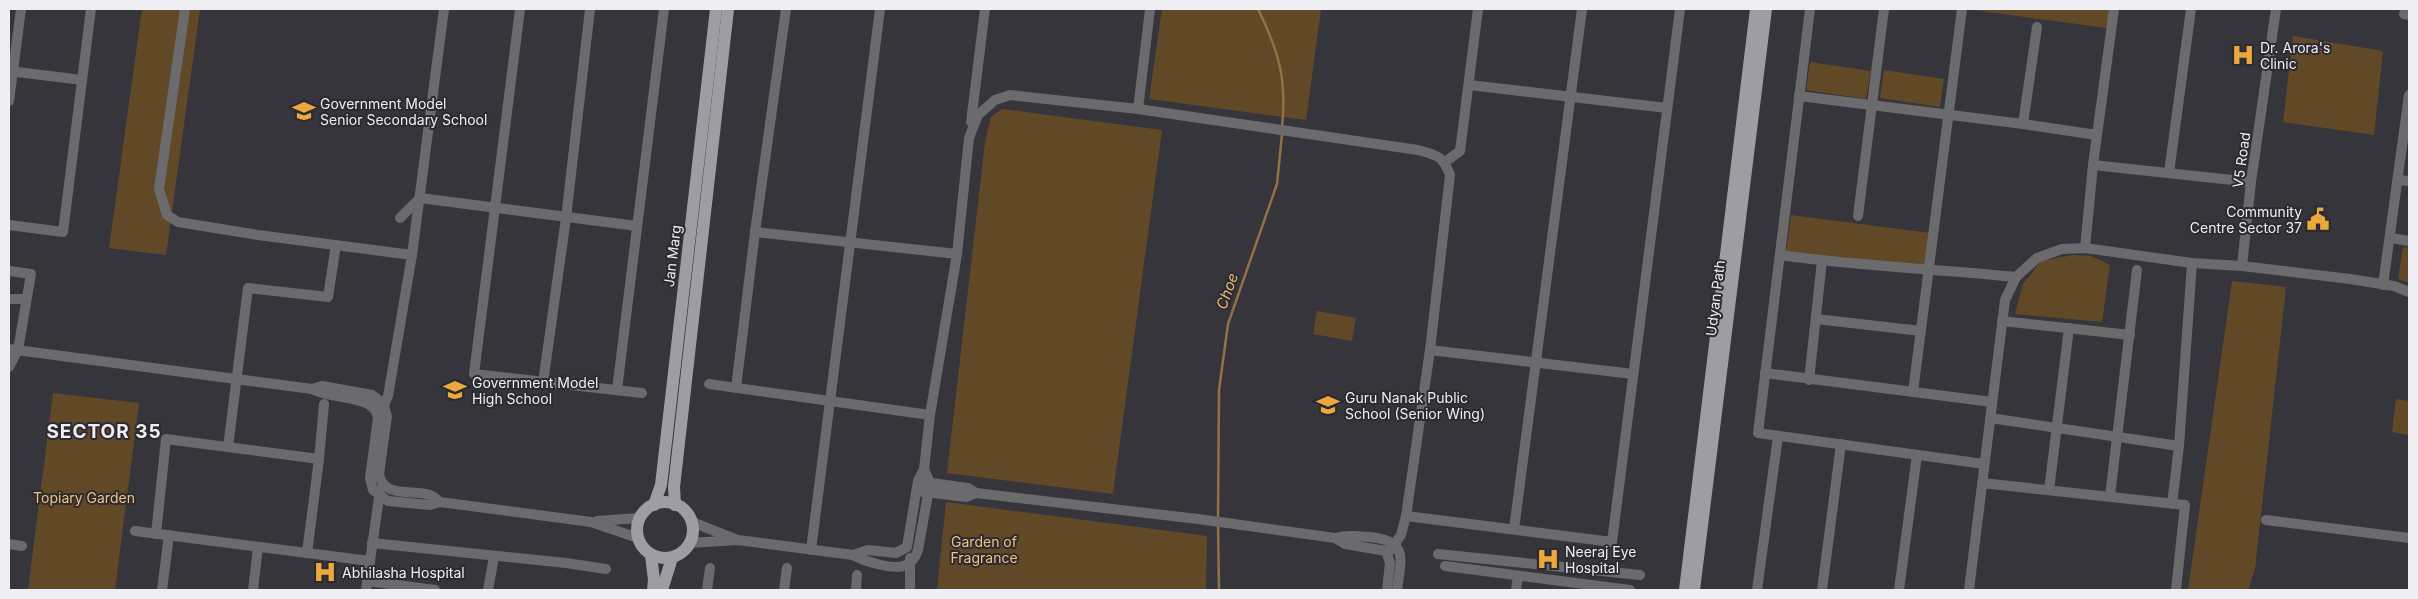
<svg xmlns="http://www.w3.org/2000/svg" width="2418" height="599" font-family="Inter,sans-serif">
  <rect width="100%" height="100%" fill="#36353c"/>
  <!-- green -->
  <g fill="#614928">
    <path d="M142 9H200L166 255 109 248Z"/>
    <path d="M1162 9H1321L1306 120 1149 99Z"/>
    <path d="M1966 9H2110L2107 28Z"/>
    <path d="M2293 36 2383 51 2374 135 2283 122Z"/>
    <path d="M1810 62 1871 71 1866 99 1806 90Z"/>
    <path d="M1884 70 1944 79 1940 107 1880 98Z"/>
    <path d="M1002 109 1162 130 1113 494 947 473 985 142 991 117Z"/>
    <path d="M1791 215 1930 233 1925 269 1786 251Z"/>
    <path d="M2403 247 2409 248V283L2398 279Z"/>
    <path d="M2073 255 2091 256 2110 265 2102 322 2015 314 2023 284 2041 261Z"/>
    <path d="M2232 281 2286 287 2255 569 2248 590H2188Z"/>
    <path d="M1317 311 1356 318 1352 341 1313 334Z"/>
    <path d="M53 393 139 403 115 590H28Z"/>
    <path d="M2396 399 2409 401V435L2392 432Z"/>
    <path d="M946 502 1207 536 1206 590H937Z"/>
  </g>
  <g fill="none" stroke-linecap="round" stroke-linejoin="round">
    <!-- stream -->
    <g stroke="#927142" stroke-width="2.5">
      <path d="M1258 9C1279 52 1287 79 1282 128"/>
      <path d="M1218 519 1219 390 1228 324 1277 184 1282 134"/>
      <path d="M1218 524 1219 590"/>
    </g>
    <!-- minor -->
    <g stroke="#6b6a6d" stroke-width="10">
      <path d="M185 9 159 189 167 215 178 222 258 235 412 255"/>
      <path d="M520 9 474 374 642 393"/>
      <path d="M1810 9 1758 433 1984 464"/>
      <path d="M2404 14 2409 15"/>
      <path d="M9 71 82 80"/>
      <path d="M1469 85 1667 108"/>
      <path d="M1799 96 2023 124 2097 135"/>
      <path d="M9 101 21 9"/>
      <path d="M1138 109 1150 9"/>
      <path d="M971 122 985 9"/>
      <path d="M2023 124 2037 27"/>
      <path d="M1445 162 1460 151 1478 9"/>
      <path d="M2093 165 2251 182"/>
      <path d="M2169 173 2191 9"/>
      <path d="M2398 180 2409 181"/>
      <path d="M1858 216 1884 9"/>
      <path d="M400 218 420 198 637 226"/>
      <path d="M9 225 63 232 91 9"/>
      <path d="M755 232 957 254"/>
      <path d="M2391 238 2409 241"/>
      <path d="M2085 248 2093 165 2114 9"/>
      <path d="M1780 255C1858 266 1938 269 2016 277"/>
      <path d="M2242 266 2251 182 2276 9"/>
      <path d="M9 271 31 274 18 350 9 367"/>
      <path d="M2383 285 2409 95"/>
      <path d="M9 299H26"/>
      <path d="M1816 319 1921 331"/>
      <path d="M2002 321 2130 335"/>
      <path d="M9 349 312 389 322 386 372 395 383 403 387 416 379 474C383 499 414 489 430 495 434 496 437 500 440 502"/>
      <path d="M1430 350 1633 374"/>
      <path d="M1765 373 1992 402"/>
      <path d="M1809 380 1822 261"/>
      <path d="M543 383 566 218 590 9"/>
      <path d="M709 384 930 415"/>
      <path d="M736 388 755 232 786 9"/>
      <path d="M312 389C330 400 376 394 378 418L370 478 373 490 388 501 430 505 440 502 591 522 638 538"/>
      <path d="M617 390 664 9"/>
      <path d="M1913 392 1962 9"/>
      <path d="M380 408 384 405 388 396 412 255 444 9"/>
      <path d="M1990 418 2179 446"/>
      <path d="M228 447 248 288 328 297 336 245"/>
      <path d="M319 459 324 404"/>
      <path d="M924 482 968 488 976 493"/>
      <path d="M1982 483 2185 505 2176 590"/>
      <path d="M2049 490 2069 328"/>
      <path d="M917 491 966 497 976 493 1198 519 1335 538 1345 544 1386 551 1390 563 1387 590"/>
      <path d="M2110 496 2137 270"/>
      <path d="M2172 504 2179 446 2192 263"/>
      <path d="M1406 516 1612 542 1680 9"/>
      <path d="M2266 520 2409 538"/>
      <path d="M597 521 639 518"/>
      <path d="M692 522 735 539"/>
      <path d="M1514 529 1582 9"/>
      <path d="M135 531 370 561"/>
      <path d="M156 534 166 439 319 459 307 553"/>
      <path d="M1335 538C1347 535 1357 536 1370 537 1409 541 1401 559 1397 590"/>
      <path d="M372 543 566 563 606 569"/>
      <path d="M690 543 738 540 853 555C864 561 894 571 906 565 913 562 916 556 918 550L930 483 924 469"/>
      <path d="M9 544 22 546"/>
      <path d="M811 550 880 9"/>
      <path d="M1438 554 1640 575"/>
      <path d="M853 555 868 550 896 553 907 547 918 481 924 469 930 415 957 254 969 138 978 115 995 100 1010 95 1138 109 1418 150C1437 155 1443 156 1450 175L1430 350 1406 516 1401 535 1388 553"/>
      <path d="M910 558V590"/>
      <path d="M1445 566 1630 590"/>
      <path d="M367 581 435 590"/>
      <path d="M162 590 169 535"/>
      <path d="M253 590 258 547"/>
      <path d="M366 590 380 490"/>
      <path d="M488 590 494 557"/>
      <path d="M707 590 710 568"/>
      <path d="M784 590 787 568"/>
      <path d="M856 590 857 575"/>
      <path d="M1516 590 1518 576"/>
      <path d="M1757 590 1778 436"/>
      <path d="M1822 590 1841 444"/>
      <path d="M1899 590 1917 455"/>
      <path d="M1969 590 2005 300 2016 277 2037 258 2062 249 2085 248 2192 263 2242 266 2350 279 2394 286 2409 292"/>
    </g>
    <!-- major -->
    <g stroke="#9e9da3" stroke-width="12">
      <circle cx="665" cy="530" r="28"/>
      <path d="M654 505 661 485 716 9"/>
      <path d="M675 505 674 487 728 9"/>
      <path d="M651 555 654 580 653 590"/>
      <path d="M662 590 672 558"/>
      <path d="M1685 590 1756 9"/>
      <path d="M1694 590 1766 9"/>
    </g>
  </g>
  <!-- icons -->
  <defs>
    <symbol id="hospital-bare" viewBox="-9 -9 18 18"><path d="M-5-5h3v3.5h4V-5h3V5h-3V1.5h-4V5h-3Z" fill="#eda83b" stroke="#2c2b31" stroke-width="2.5" paint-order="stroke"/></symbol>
    <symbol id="school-bare" viewBox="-9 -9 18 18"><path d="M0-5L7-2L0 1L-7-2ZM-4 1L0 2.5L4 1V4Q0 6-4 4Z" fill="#eda83b" stroke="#2c2b31" stroke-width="2.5" paint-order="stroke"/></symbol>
    <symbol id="civic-bare" viewBox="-9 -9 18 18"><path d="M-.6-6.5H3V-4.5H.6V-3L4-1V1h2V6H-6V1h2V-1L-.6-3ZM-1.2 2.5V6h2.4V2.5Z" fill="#eda83b" stroke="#2c2b31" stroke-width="2.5" paint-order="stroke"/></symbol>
  </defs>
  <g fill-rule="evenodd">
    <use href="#hospital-bare" x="2227" y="39" width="32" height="32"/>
    <use href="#school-bare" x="288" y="95" width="32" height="32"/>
    <use href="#civic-bare" x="2302" y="203" width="32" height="32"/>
    <use href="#school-bare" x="439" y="374" width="32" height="32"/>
    <use href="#school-bare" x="1312" y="389" width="32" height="32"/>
    <use href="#hospital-bare" x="1532" y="543" width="32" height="32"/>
    <use href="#hospital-bare" x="309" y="556" width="32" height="32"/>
  </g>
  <g text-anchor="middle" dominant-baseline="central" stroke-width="4" stroke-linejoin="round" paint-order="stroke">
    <!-- poi labels -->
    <g font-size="14" fill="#efeef2" stroke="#2c2b31" text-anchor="start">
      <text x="2260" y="47">Dr. Arora's<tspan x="2260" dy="16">Clinic</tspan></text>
      <text x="320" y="103">Government Model<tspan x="320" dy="16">Senior Secondary School</tspan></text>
      <text x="2302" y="211" text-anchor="end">Community<tspan x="2302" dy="16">Centre Sector 37</tspan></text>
      <text x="472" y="382">Government Model<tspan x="472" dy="16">High School</tspan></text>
      <text x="1345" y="397">Guru Nanak Public<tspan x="1345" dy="16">School (Senior Wing)</tspan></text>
      <text x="1565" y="551">Neeraj Eye<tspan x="1565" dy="16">Hospital</tspan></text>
      <text x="342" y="572">Abhilasha Hospital</text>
    </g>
    <!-- street labels -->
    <g font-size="14" fill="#efeef2" stroke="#2c2b31">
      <text transform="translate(2241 160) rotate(-82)">V5 Road</text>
      <text transform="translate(672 256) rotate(-83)">Jan Marg</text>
      <text transform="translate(1715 298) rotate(-83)">Udyan Path</text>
    </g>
    <!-- park labels -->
    <g font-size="14" fill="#f5c27b" stroke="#2c2b31">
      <text x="84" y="497">Topiary Garden</text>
      <text x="984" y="541">Garden of<tspan x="984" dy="16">Fragrance</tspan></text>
    </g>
    <!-- water labels -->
    <g font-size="15" font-style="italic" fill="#eab770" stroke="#2c2b31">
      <text transform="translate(1227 291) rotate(-70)">Choe</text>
    </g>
    <!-- district labels -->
    <g font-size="19" font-weight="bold" letter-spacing="1" fill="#efeef2" stroke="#2c2b31">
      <text x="104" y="431">SECTOR 35</text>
    </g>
  </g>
  <!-- border -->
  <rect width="2418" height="599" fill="none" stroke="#efeef2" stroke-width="20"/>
</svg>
